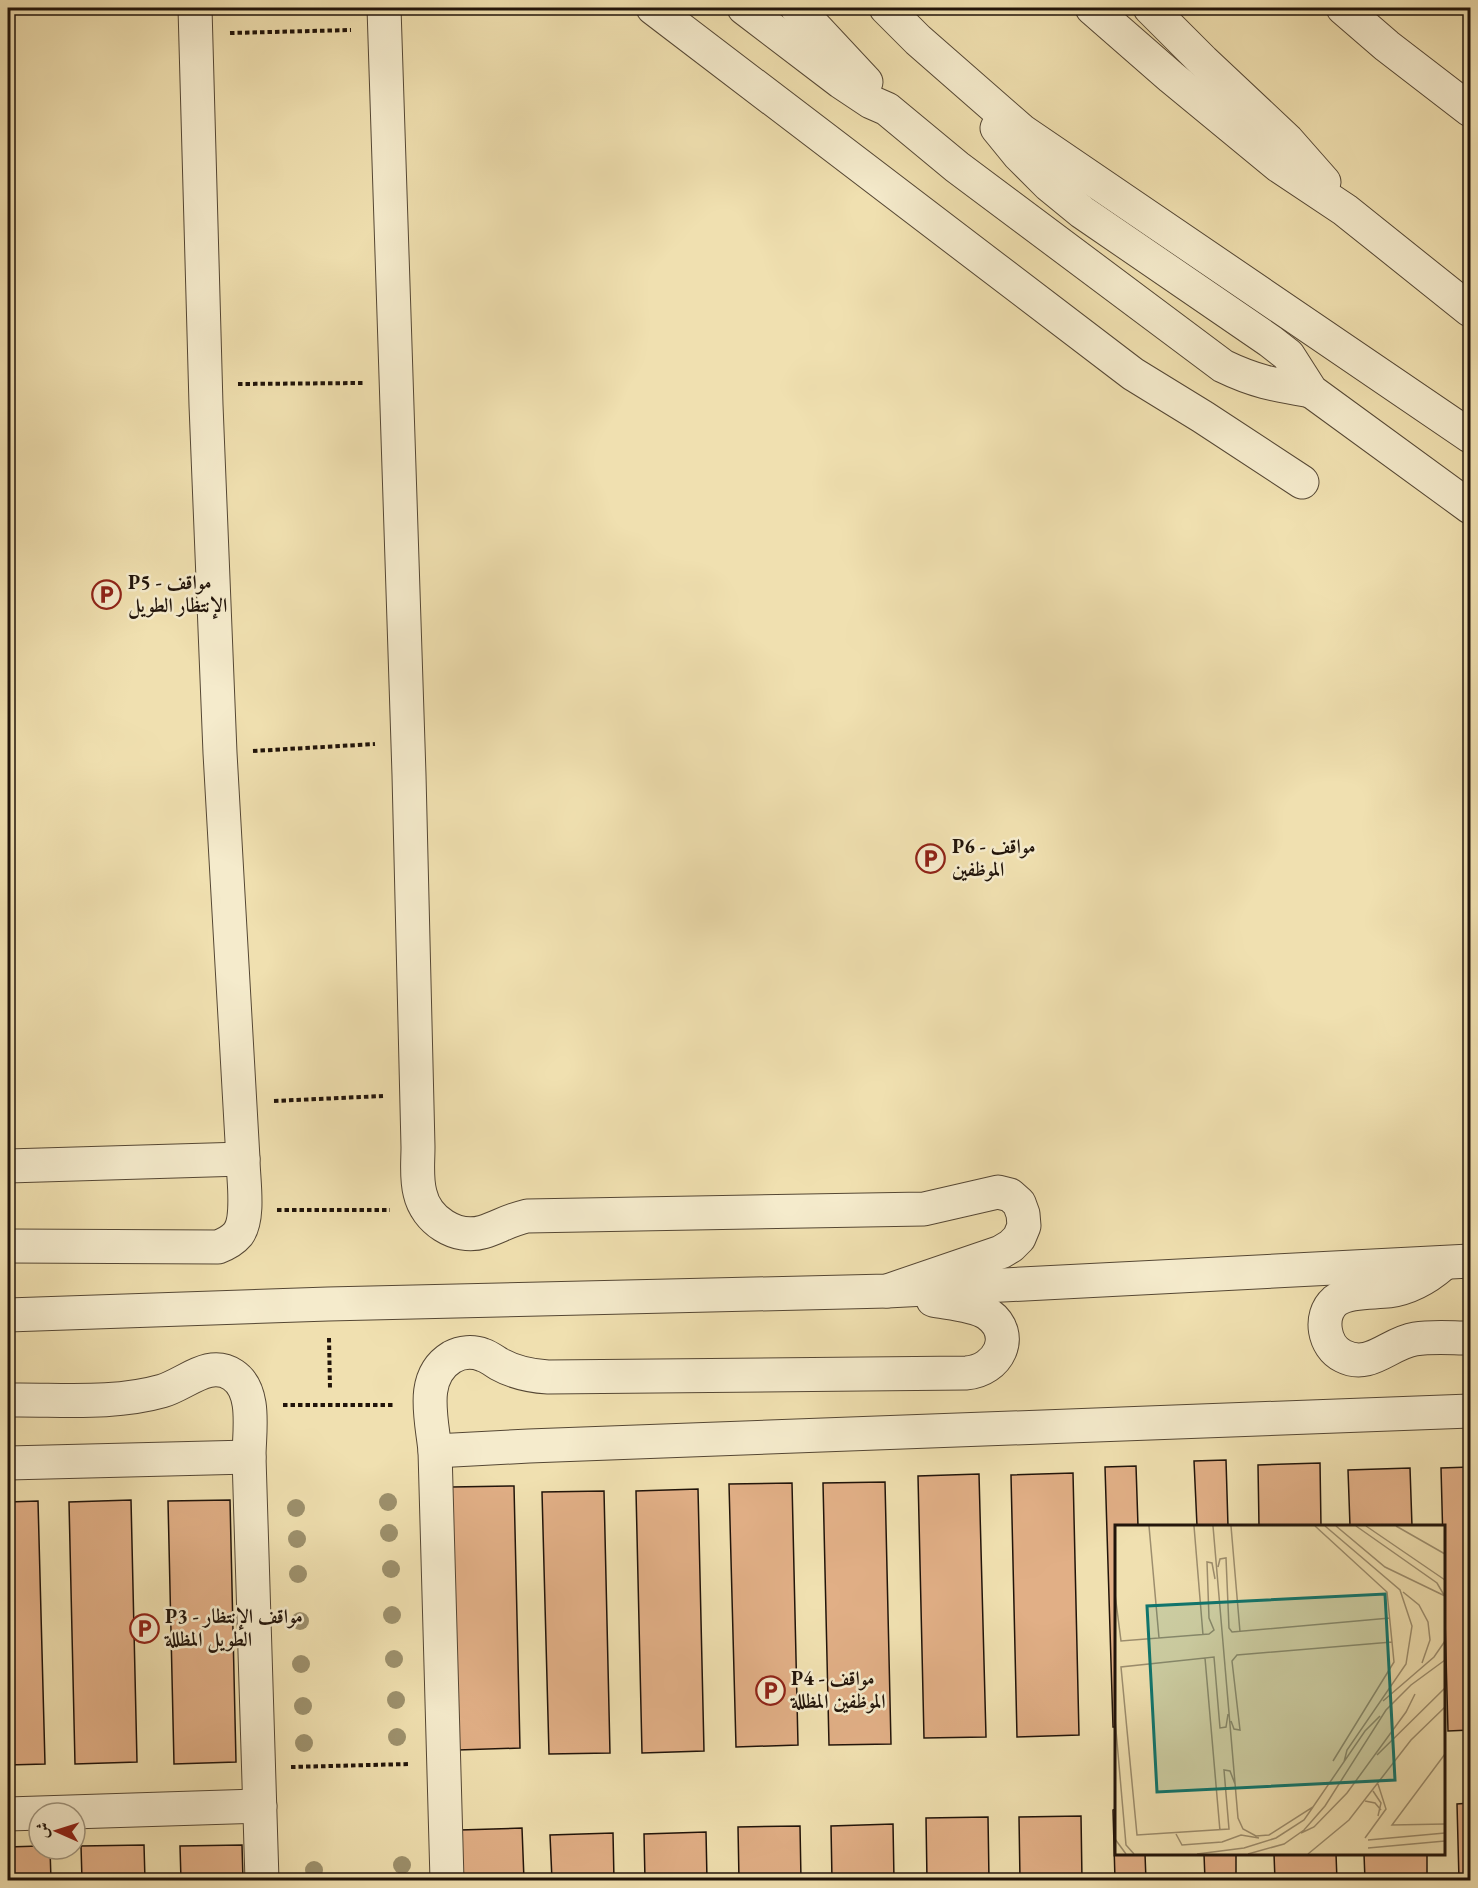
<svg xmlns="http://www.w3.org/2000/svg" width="1478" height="1888" font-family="'EB Garamond',Amiri,serif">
  <rect width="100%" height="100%" fill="#f0e0b0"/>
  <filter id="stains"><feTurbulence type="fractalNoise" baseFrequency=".00333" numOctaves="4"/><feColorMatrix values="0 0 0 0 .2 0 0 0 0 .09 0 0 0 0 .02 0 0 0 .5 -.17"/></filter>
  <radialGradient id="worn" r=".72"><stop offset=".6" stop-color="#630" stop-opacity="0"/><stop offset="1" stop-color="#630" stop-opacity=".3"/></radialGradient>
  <!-- building -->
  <g fill="#e1af86" stroke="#21140a" stroke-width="1.5">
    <path d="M1226 1460 1228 1526H1197L1194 1461Z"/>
    <path d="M1320 1463 1321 1526H1259L1258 1465Z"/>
    <path d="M1136 1466 1138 1526H1116V1727H1113L1105 1467Z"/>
    <path d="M1470 1467V1730L1448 1731 1441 1468Z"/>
    <path d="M1410 1468 1412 1526H1350L1348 1470Z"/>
    <path d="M1073 1473 1079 1735 1017 1737 1011 1475Z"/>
    <path d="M979 1474 986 1737 924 1738 918 1476Z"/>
    <path d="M885 1482 891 1744 829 1745 823 1483Z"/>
    <path d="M792 1483 798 1745 736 1747 729 1484Z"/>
    <path d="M514 1486 520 1748 458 1750 452 1487Z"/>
    <path d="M698 1489 704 1751 642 1753 636 1491Z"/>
    <path d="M604 1491 610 1753 549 1754 542 1492Z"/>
    <path d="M131 1500 137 1762 75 1764 69 1502Z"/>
    <path d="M230 1500 236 1762 174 1764 168 1501Z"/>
    <path d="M38 1501 45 1764 8 1765V1502Z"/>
    <path d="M1470 1803V1880H1459L1457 1804Z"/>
    <path d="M1116 1809V1854H1145L1146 1880H1115L1113 1810Z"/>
    <path d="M1081 1816 1082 1880H1020L1019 1817Z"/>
    <path d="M988 1817 989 1880H927L926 1818Z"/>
    <path d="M893 1824 894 1880H832L831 1826Z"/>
    <path d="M800 1826 801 1880H739L738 1827Z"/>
    <path d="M522 1828 524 1880H461L460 1830Z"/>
    <path d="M706 1832 707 1880H645L644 1834Z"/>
    <path d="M613 1833 614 1880H552L550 1835Z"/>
    <path d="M144 1845 145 1880H82L81 1846Z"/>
    <path d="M242 1845 243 1880H181L180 1846Z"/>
    <path d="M39 1846V1849H50L51 1880H8V1847Z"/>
    <path d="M1204 1854H1236V1880H1205Z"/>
    <path d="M1274 1854H1336L1337 1880H1275Z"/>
    <path d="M1364 1854H1427V1880H1365Z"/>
  </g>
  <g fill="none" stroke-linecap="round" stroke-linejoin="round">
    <defs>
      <g id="minor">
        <path d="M384 8 409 775 418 1147C418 1162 416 1178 420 1193 426 1220 456 1240 483 1232 499 1227 509 1220 527 1216L924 1209 998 1192 1010 1195 1019 1203 1023 1214 1024 1226 1019 1238 1011 1246 1001 1252 887 1291"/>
        <path d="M653 8 1133 374 1203 417 1302 482"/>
        <path d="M744 8 841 82 871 102 887 109 957 167 1223 366C1256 382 1276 385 1311 391"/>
        <path d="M797 8 866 82"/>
        <path d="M886 8 918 40 1022 131 1470 436"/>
        <path d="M1092 8 1171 77 1279 166 1345 210 1470 310"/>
        <path d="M1150 8 1203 61 1287 140 1324 182"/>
        <path d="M1343 8 1387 46 1470 110"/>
        <path d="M997 128 1019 155 1049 185 1082 212 1270 341 1288 355 1311 391 1470 507"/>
        <path d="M8 1166 243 1159"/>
        <path d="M8 1246 218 1247C226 1244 233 1240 238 1234 250 1218 243 1178 243 1159L220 753 206 405 195 8"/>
        <path d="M1442 1265C1427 1278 1409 1288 1389 1291 1373 1293 1349 1290 1335 1301 1318 1316 1324 1347 1343 1356 1370 1370 1389 1343 1415 1339 1433 1336 1452 1338 1470 1338"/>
        <path d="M8 1315 328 1304 887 1291 1470 1261"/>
        <path d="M8 1400C58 1399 113 1405 162 1391 186 1384 209 1359 233 1375 257 1391 249 1432 249 1457L262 1880"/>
        <path d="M435 1451 529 1446 1470 1411"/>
        <path d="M8 1463 249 1457"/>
        <path d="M8 1814 260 1806"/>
        <path d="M447 1880 435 1451C432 1419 419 1377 452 1357 461 1352 473 1351 483 1355 489 1357 494 1361 499 1364 515 1373 531 1376 548 1377L966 1373C998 1371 1017 1335 988 1314 976 1305 948 1303 933 1300"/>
      </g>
    </defs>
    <!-- minor casing -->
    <use href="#minor" stroke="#554734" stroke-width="35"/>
    <!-- path -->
    <g stroke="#21140a" stroke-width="4" stroke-dasharray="4.5 3" stroke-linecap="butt">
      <path d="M230 33 351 30"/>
      <path d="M238 384 363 383"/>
      <path d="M253 751 375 744"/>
      <path d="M274 1101 383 1096"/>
      <path d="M277 1210H390"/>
      <path d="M329 1338 330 1388"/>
      <path d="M283 1405H395"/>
      <path d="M291 1767 410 1764"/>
    </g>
    <!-- minor -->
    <use href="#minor" stroke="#f5ebcc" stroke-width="33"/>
  </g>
  <!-- trees -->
  <g fill="#9d916d">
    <circle cx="388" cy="1502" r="9"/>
    <circle cx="296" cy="1508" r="9"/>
    <circle cx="389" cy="1533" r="9"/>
    <circle cx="297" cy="1539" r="9"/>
    <circle cx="391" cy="1569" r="9"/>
    <circle cx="298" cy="1574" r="9"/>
    <circle cx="392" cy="1615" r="9"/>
    <circle cx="300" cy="1621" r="9"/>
    <circle cx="394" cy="1659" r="9"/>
    <circle cx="301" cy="1664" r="9"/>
    <circle cx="396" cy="1700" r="9"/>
    <circle cx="303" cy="1706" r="9"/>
    <circle cx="397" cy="1737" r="9"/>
    <circle cx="304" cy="1743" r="9"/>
    <circle cx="402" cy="1865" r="9"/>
    <circle cx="314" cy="1870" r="9"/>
  </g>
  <!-- icons -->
  <defs>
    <symbol id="parking-ring" viewBox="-11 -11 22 22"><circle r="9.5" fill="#f5ebcc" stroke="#8f2418" stroke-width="1.5"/><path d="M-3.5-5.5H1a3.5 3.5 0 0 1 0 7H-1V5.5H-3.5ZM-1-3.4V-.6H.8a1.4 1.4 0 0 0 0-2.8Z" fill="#8f2418"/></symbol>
  </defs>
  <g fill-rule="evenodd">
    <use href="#parking-ring" x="90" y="578" width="33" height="33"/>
    <use href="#parking-ring" x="914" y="842" width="33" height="33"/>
    <use href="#parking-ring" x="128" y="1612" width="33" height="33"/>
    <use href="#parking-ring" x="754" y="1674" width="33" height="33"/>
  </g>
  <g text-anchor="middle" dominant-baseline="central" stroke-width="5" stroke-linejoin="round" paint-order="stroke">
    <!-- poi labels -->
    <g font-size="20" font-weight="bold" fill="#21140a" stroke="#f5ebcc" text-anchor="start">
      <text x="128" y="582">P5 - مواقف<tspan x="128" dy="23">الإنتظار الطويل</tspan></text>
      <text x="952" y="846">P6 - مواقف<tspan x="952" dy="23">الموظفين</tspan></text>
      <text x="165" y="1616">P3 - مواقف الإنتظار<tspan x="165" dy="23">الطويل المظللة</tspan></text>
      <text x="791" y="1678">P4 - مواقف<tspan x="791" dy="23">الموظفين المظللة</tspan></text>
    </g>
  </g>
  <!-- overview -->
  <g transform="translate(1115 1525)">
    <rect width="330" height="330" fill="#f0e0b0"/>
    <path fill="none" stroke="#9d8e6e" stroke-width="1.5" d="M34 1 44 113M79 1 88 110M98 1 123 293 128 304 141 311 154 310 198 282 250 206 265 191M116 1 125 107M200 1 272 67 279 137 218 236M210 1 285 65 297 101 291 139 232 225 229 237M221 1 270 42 330 71M241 1 322 58 329 70M251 1 330 55M281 1 330 29M103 42 105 34 111 33 114 103 117 107 275 93M288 67 304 80 313 97 315 115 307 138M0 69 6 116 94 109 99 105 94 93 92 37 97 38 100 54M90 133 105 306M268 176 319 132 330 116M113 189 111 202 105 203 99 132 6 142 22 310 114 304 109 245 115 246 120 259M0 194 11 320 19 329M116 196 119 204 125 205 117 136 122 130 277 117M330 229 277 300 330 299M262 230 330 163M258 266 266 278 263 291M250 276 260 278 266 285M186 308 199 302 232 268 291 187 300 169M61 309 67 320 107 317 126 310 144 313M250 313 271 284 263 259M0 314 11 329M253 315 330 308M253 323 330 316M82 329 129 323 161 313 189 295 198 282M133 329 169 319 189 305 210 281 271 185 296 160 330 135M193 329 234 295 296 215 330 182"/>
    <path fill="#0f766e" fill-opacity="0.15" stroke="#0f766e" stroke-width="3" d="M270 69 280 255 42 267 32 81Z"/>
    <rect width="330" height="330" fill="none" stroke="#21140a" stroke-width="3"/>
  </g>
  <!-- margin -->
  <rect width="1478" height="1888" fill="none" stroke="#f0e0b0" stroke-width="30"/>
  <rect x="9" y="9" width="1460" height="1870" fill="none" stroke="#21140a" stroke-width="3"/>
  <rect x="15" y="15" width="1448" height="1858" fill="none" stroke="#21140a" stroke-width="1.5"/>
  <!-- north arrow -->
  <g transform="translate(57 1831) rotate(273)"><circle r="28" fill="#f5ebcc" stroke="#a0957e" stroke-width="1.5"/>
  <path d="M0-4.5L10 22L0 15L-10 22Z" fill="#8f2418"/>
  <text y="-9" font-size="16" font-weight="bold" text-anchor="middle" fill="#21140a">ش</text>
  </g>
  <rect width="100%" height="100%" filter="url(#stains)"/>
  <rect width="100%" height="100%" fill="url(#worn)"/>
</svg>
